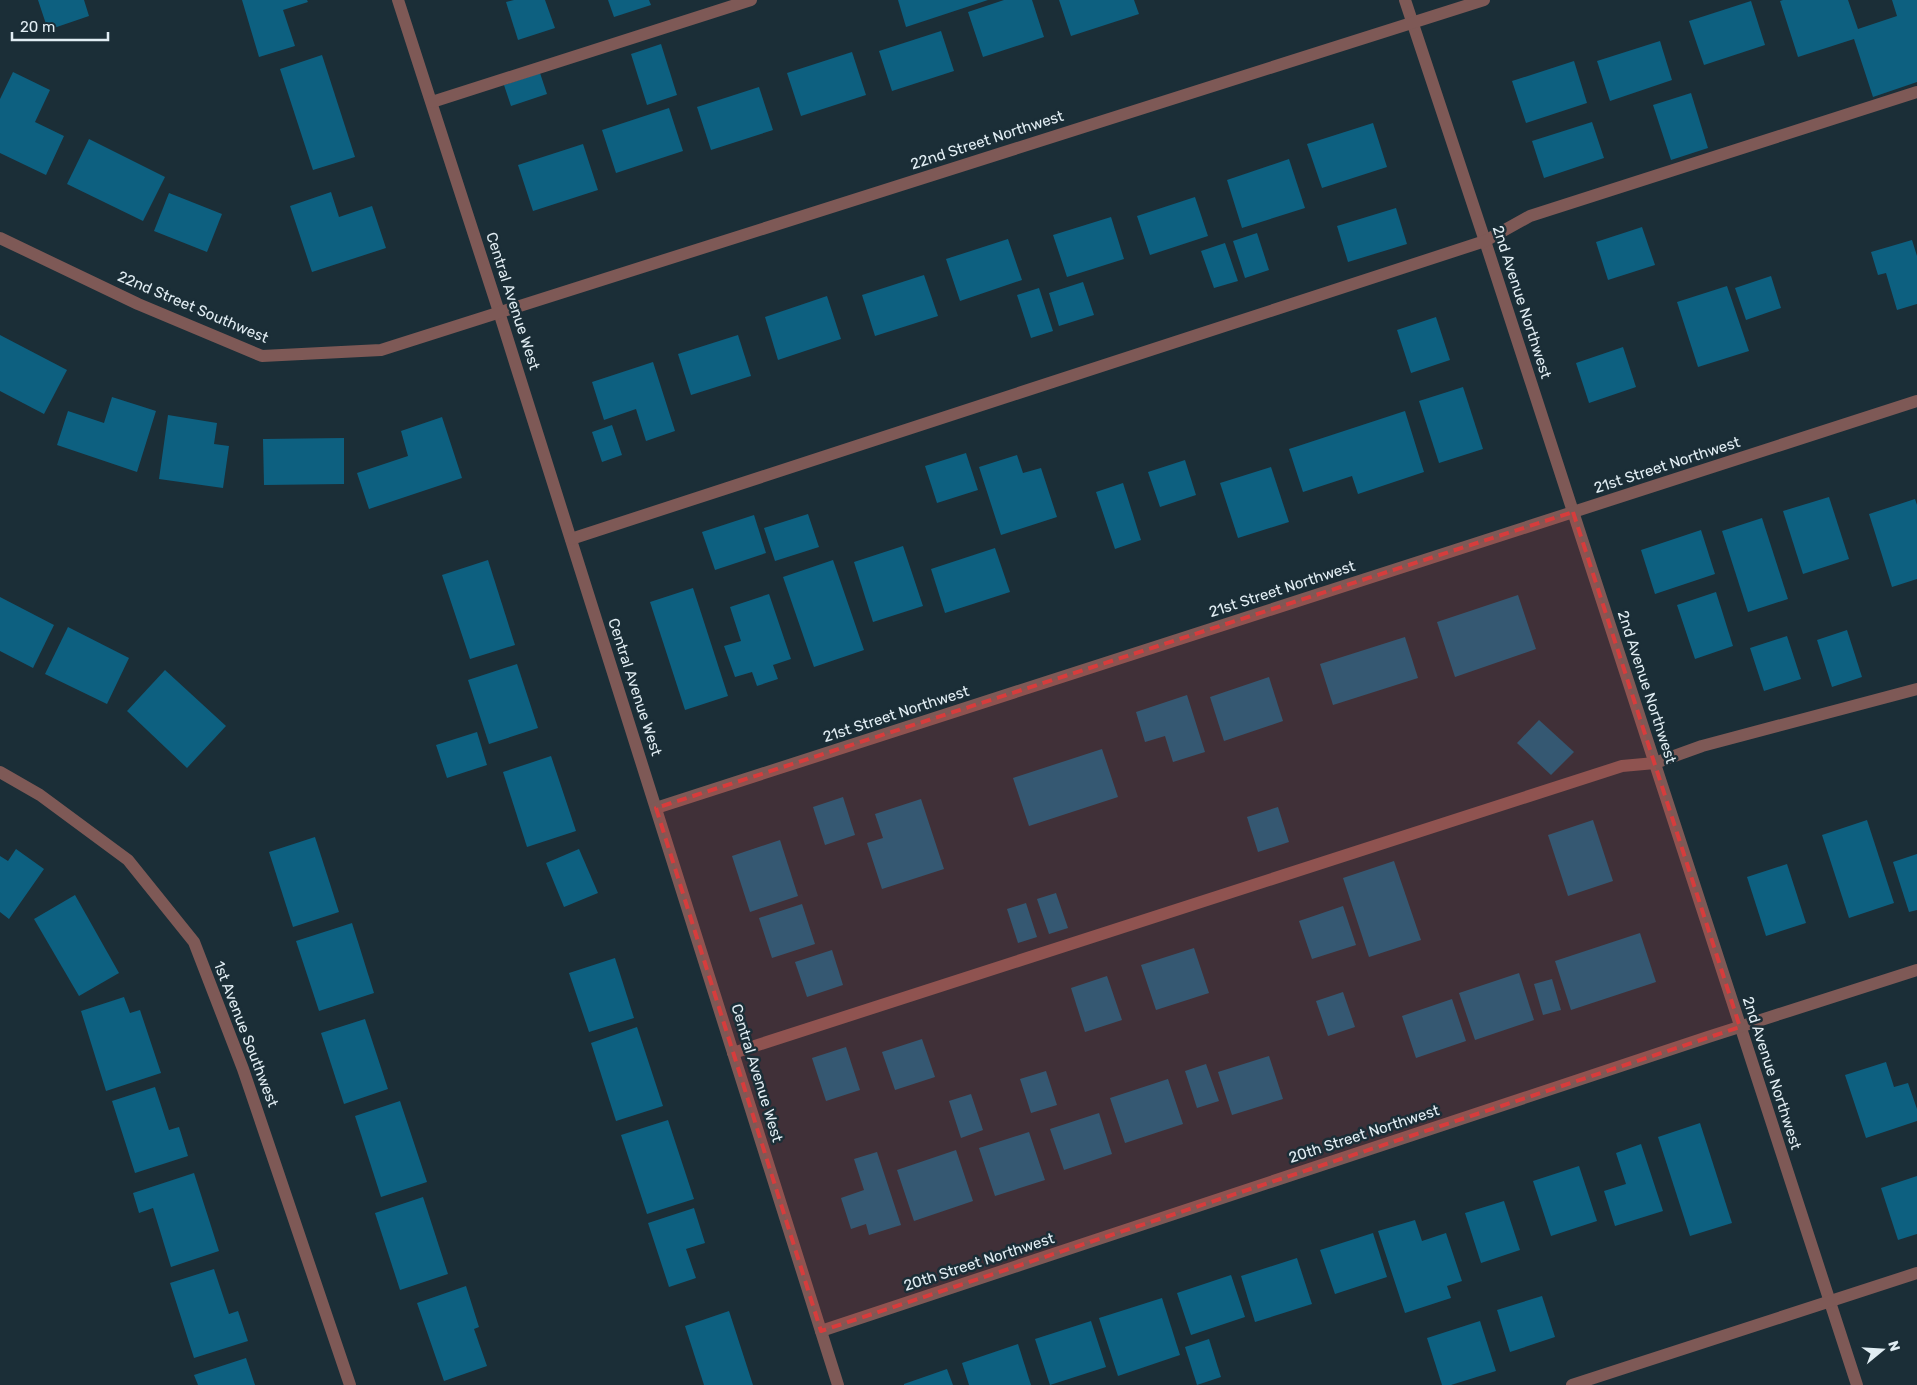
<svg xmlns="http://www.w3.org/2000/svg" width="1917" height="1385" font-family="Rubik,sans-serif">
  <rect width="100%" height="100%" fill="#1b2e37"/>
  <!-- building -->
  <g fill="#0d6080">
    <path d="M38 0H84L89 16 48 30Z"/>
    <path d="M242 0H307L308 2 283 10 295 46 259 57Z"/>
    <path d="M514 0H545L555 28 518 40 506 2Z"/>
    <path d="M608 0H649L651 5 614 17Z"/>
    <path d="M898 0H988L906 27Z"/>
    <path d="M1004 0H1032L1044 37 983 57 968 12Z"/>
    <path d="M1059 0H1134L1139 14 1071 36Z"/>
    <path d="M1783 0H1848L1858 29 1897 16 1892 0H1917V82L1873 97 1854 39 1798 57 1780 1Z"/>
    <path d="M1751 1 1765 45 1704 65 1689 21Z"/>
    <path d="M941 31 954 71 892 91 879 51Z"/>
    <path d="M1660 41 1672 80 1610 101 1597 61Z"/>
    <path d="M661 44 677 95 647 105 631 54Z"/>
    <path d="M852 52 866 95 801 116 787 73Z"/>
    <path d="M322 55 355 157 313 170 280 69Z"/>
    <path d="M1574 61 1587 103 1526 123 1512 81Z"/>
    <path d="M13 72 50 90 35 122 64 136 46 175 0 153V99Z"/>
    <path d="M540 73 547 94 511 106 504 85Z"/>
    <path d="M759 87 773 130 711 150 697 107Z"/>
    <path d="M1691 93 1708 148 1671 160 1653 105Z"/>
    <path d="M669 108 683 151 616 173 602 130Z"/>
    <path d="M1592 122 1604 158 1544 178 1532 141Z"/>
    <path d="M1373 123 1387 167 1322 188 1307 144Z"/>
    <path d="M89 139 165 177 143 221 67 184Z"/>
    <path d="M583 144 598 190 533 211 518 165Z"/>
    <path d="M1289 159 1305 208 1242 228 1227 180Z"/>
    <path d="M331 192 339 217 372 206 386 248 312 272 290 206Z"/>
    <path d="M169 193 222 214 207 252 154 231Z"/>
    <path d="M1195 197 1208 236 1150 255 1137 216Z"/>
    <path d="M1396 208 1407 244 1348 262 1337 226Z"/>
    <path d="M1111 217 1124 259 1067 277 1053 235Z"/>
    <path d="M1642 227 1655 265 1608 280 1596 242Z"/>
    <path d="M1257 233 1269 270 1245 278 1233 241Z"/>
    <path d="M1008 239 1022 280 960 301 946 259Z"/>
    <path d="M1912 240 1917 256V304L1897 310 1886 273 1878 275 1871 252Z"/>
    <path d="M1225 243 1238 281 1214 288 1201 251Z"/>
    <path d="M924 275 938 316 875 336 862 295Z"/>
    <path d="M1771 276 1781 308 1746 320 1735 288Z"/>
    <path d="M1083 282 1094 315 1059 326 1049 293Z"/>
    <path d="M1727 286 1749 351 1698 367 1677 302Z"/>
    <path d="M1039 288 1053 331 1031 338 1017 295Z"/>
    <path d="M827 296 841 339 778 360 765 317Z"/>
    <path d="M1436 317 1450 360 1411 373 1397 330Z"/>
    <path d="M0 335 67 370 44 414 0 391Z"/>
    <path d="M738 335 751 376 691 395 678 354Z"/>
    <path d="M1623 347 1636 387 1589 403 1576 363Z"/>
    <path d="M653 362 675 431 646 441 636 409 604 420 592 382Z"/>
    <path d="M1463 387 1483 449 1439 463 1419 401Z"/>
    <path d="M112 397 156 411 137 472 57 445 68 411 104 423Z"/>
    <path d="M1405 411 1424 472 1358 494 1352 476 1303 492 1289 449Z"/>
    <path d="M168 415 217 423 214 444 229 446 223 488 159 479Z"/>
    <path d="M442 417 462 478 369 509 357 473 408 456 401 431Z"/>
    <path d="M612 425 622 455 602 462 592 432Z"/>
    <path d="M344 438V484L264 485 263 439Z"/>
    <path d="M966 453 978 490 937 503 925 466Z"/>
    <path d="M1017 455 1023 473 1041 468 1057 517 1001 535 979 467Z"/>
    <path d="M1185 460 1196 495 1160 507 1148 472Z"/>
    <path d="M1271 467 1289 522 1238 538 1220 483Z"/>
    <path d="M1123 483 1141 540 1115 549 1096 492Z"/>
    <path d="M1829 497 1849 559 1803 574 1783 511Z"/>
    <path d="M1915 499 1917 505V579L1892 587 1869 514Z"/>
    <path d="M808 514 819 547 775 561 764 528Z"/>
    <path d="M754 515 766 553 715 570 702 532Z"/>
    <path d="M1762 518 1788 599 1748 612 1722 531Z"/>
    <path d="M1701 530 1715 574 1655 594 1641 550Z"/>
    <path d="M903 546 923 606 873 622 854 562Z"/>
    <path d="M995 548 1010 592 945 613 931 569Z"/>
    <path d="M488 560 515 645 470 659 442 575Z"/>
    <path d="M833 560 864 650 814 667 783 577Z"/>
    <path d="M693 588 728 696 685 710 650 602Z"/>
    <path d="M1716 592 1733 646 1695 659 1677 605Z"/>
    <path d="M769 594 791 659 773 665 778 679 757 686 752 672 735 677 724 646 741 641 730 607Z"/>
    <path d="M1518 595 1536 649 1455 677 1437 622Z"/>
    <path d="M0 597 54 625 33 668 0 651Z"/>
    <path d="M68 627 129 658 107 704 45 674Z"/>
    <path d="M1847 630 1862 677 1832 687 1817 640Z"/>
    <path d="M1787 636 1801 679 1764 691 1750 648Z"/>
    <path d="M1405 637 1418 678 1333 705 1320 664Z"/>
    <path d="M517 664 538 728 489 744 468 680Z"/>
    <path d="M165 670 226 726 187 768 127 711Z"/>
    <path d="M1269 677 1283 721 1224 741 1210 697Z"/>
    <path d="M1187 695 1205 752 1173 762 1165 736 1145 742 1136 712Z"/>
    <path d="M1539 720 1574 752 1551 775 1517 743Z"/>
    <path d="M477 732 487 765 447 778 436 745Z"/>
    <path d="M1102 749 1118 797 1029 826 1013 778Z"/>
    <path d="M551 756 576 831 527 847 503 772Z"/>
    <path d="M843 797 855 835 825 845 813 807Z"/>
    <path d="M921 799 944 869 882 889 867 843 883 838 875 814Z"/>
    <path d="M1278 807 1289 842 1258 852 1247 817Z"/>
    <path d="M1593 820 1613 881 1568 896 1548 835Z"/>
    <path d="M1867 820 1894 903 1849 918 1822 835Z"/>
    <path d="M315 837 339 912 293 927 269 852Z"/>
    <path d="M780 840 798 896 750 912 732 856Z"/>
    <path d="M16 849 44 869 9 919 0 912V856L8 861Z"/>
    <path d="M579 849 598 893 564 907 546 863Z"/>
    <path d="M1917 854V910L1909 912 1893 862Z"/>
    <path d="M1394 861 1421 940 1369 957 1343 878Z"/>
    <path d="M1787 864 1806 923 1766 936 1747 877Z"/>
    <path d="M1056 893 1068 928 1049 934 1037 899Z"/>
    <path d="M75 895 119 973 79 996 34 919Z"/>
    <path d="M1026 903 1037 937 1018 943 1007 909Z"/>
    <path d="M802 904 815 944 772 958 759 918Z"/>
    <path d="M1343 906 1356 945 1312 959 1299 921Z"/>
    <path d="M352 923 374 993 319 1011 296 941Z"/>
    <path d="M1640 933 1656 982 1571 1010 1555 961Z"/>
    <path d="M1194 948 1209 993 1156 1010 1141 965Z"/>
    <path d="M832 950 843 985 807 997 795 962Z"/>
    <path d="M615 958 634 1018 589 1032 569 973Z"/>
    <path d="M1519 973 1534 1020 1475 1040 1459 993Z"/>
    <path d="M1107 976 1122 1020 1085 1032 1071 988Z"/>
    <path d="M1552 979 1561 1010 1543 1015 1534 984Z"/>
    <path d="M1343 992 1355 1027 1328 1036 1316 1001Z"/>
    <path d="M124 997 130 1013 140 1010 161 1073 106 1091 81 1011Z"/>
    <path d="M1452 999 1466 1041 1416 1058 1402 1016Z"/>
    <path d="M365 1019 388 1089 344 1104 321 1033Z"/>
    <path d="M637 1027 663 1106 616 1121 591 1043Z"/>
    <path d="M922 1039 935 1077 895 1090 882 1052Z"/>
    <path d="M846 1047 860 1090 826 1101 812 1058Z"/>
    <path d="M1269 1056 1283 1099 1232 1115 1218 1072Z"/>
    <path d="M1886 1062 1894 1087 1908 1083 1917 1109V1121L1866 1138 1845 1075Z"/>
    <path d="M1206 1064 1219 1101 1197 1108 1185 1071Z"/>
    <path d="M1046 1071 1057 1105 1031 1113 1020 1079Z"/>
    <path d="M1168 1079 1183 1124 1125 1143 1110 1098Z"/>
    <path d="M155 1087 169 1130 179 1127 188 1156 135 1173 112 1101Z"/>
    <path d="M971 1094 983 1130 961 1138 949 1101Z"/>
    <path d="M400 1101 427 1182 381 1197 355 1116Z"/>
    <path d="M1099 1113 1112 1154 1064 1170 1050 1129Z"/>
    <path d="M668 1120 694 1199 647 1214 621 1135Z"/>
    <path d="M1700 1123 1732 1223 1690 1236 1658 1137Z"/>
    <path d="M1029 1132 1045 1180 995 1196 979 1148Z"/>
    <path d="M1641 1144 1663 1211 1615 1226 1604 1191 1626 1184 1616 1153Z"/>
    <path d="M956 1150 973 1201 914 1221 897 1170Z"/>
    <path d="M877 1152 901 1225 869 1235 866 1224 851 1229 841 1198 864 1190 854 1159Z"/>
    <path d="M1579 1166 1597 1221 1551 1236 1533 1181Z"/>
    <path d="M194 1173 219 1251 171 1267 153 1208 139 1213 133 1193Z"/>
    <path d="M1917 1176V1234L1898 1240 1881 1188Z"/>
    <path d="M423 1197 448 1274 400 1290 375 1213Z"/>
    <path d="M1504 1201 1520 1250 1481 1263 1465 1213Z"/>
    <path d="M694 1208 705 1243 686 1249 696 1278 669 1287 648 1223Z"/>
    <path d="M1415 1220 1422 1241 1446 1233 1462 1281 1447 1286 1451 1298 1405 1313 1378 1231Z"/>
    <path d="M1373 1233 1387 1277 1335 1294 1320 1250Z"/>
    <path d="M1297 1258 1312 1304 1255 1322 1241 1276Z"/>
    <path d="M214 1269 229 1314 238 1311 248 1341 194 1358 170 1283Z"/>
    <path d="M1231 1275 1245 1317 1191 1335 1177 1293Z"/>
    <path d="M466 1286 479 1327 474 1329 487 1366 444 1381 417 1303Z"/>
    <path d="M1542 1296 1555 1337 1510 1352 1497 1310Z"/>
    <path d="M1162 1298 1180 1355 1118 1376 1099 1318Z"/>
    <path d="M729 1311 753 1385H704L685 1326Z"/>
    <path d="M1091 1321 1106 1367 1050 1385 1035 1339Z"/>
    <path d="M1480 1321 1496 1371 1451 1385H1442L1427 1338Z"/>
    <path d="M1209 1339 1221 1377 1197 1385 1185 1347Z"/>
    <path d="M1018 1344 1031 1385H969L962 1363Z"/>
    <path d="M246 1358 255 1385H198L194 1375Z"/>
    <path d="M947 1369 953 1385H904V1384Z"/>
  </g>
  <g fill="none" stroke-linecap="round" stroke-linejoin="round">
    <!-- minor -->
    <g stroke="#7e5956" stroke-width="12">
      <path d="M398 0 499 312 838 1385"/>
      <path d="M1405 0 1485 241 1857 1385"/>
      <path d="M432 102 751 0"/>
      <path d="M0 238 138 304 262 356 381 350 1484 0"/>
      <path d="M571 539 1485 241 1530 216 1917 92"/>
      <path d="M0 772 40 795 128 860 194 942 243 1069 350 1385"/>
      <path d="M656 808 1917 401"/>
      <path d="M733 1053 1622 766 1655 763 1702 746 1917 689"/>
      <path d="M821 1331 1708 1037 1917 970"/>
      <path d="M1572 1385 1917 1273"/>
    </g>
  </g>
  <!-- marked area -->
  <path fill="#d73c3c" fill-opacity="0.2" stroke="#d73c3c" stroke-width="4" stroke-dasharray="10 6" stroke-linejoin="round" d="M1573 512 1740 1027 821 1331 656 808Z"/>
  <g text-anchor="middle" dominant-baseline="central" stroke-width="5" stroke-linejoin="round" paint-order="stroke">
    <!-- street labels -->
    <g font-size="15" fill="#e1edf3" stroke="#1b2e37">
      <text transform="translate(987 140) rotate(-18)">22nd Street Northwest</text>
      <text transform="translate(513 301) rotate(72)">Central Avenue West</text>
      <text transform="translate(1522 302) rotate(72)">2nd Avenue Northwest</text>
      <text transform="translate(193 307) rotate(23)">22nd Street Southwest</text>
      <text transform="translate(1667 465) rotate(-18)">21st Street Northwest</text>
      <text transform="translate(1282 589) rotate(-18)">21st Street Northwest</text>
      <text transform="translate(635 687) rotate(72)">Central Avenue West</text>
      <text transform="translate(1647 687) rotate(72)">2nd Avenue Northwest</text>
      <text transform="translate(896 714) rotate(-18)">21st Street Northwest</text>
      <text transform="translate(246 1034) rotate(69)">1st Avenue Southwest</text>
      <text transform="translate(757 1073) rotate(73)">Central Avenue West</text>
      <text transform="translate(1772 1073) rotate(72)">2nd Avenue Northwest</text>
      <text transform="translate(1364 1134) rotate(-18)">20th Street Northwest</text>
      <text transform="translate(979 1262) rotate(-18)">20th Street Northwest</text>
    </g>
  </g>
  <!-- north arrow -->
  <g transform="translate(1882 1350) rotate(72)" stroke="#1b2e37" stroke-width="4" paint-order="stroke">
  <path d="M0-4L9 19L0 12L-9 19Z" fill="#e1edf3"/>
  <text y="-8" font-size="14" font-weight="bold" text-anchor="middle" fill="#e1edf3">N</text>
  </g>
  <!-- scale -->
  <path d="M12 32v8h96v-8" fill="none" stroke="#e1edf3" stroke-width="2.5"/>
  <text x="20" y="32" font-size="15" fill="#e1edf3" stroke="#1b2e37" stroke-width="4" paint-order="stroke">20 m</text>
</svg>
